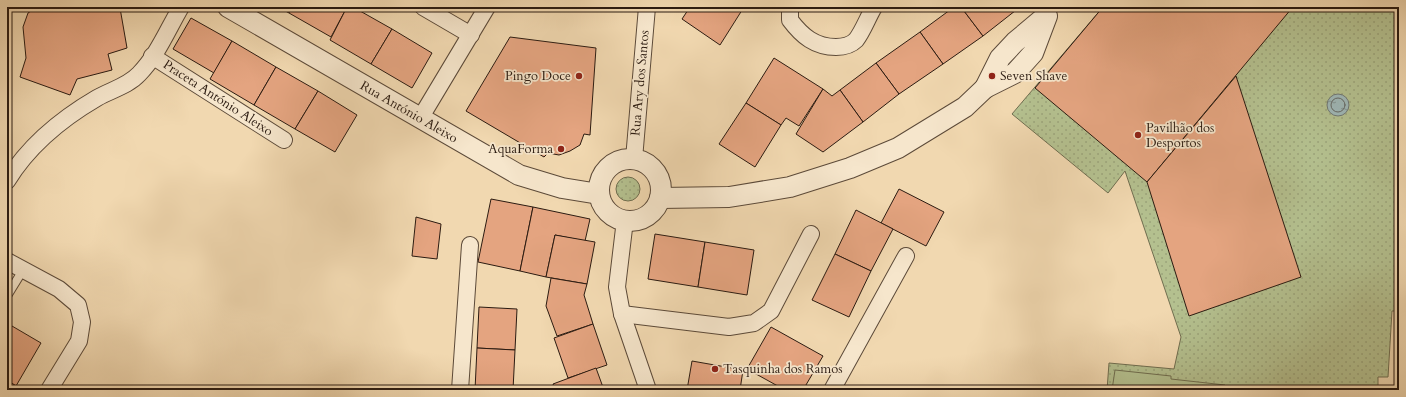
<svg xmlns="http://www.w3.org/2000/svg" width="1406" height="397" font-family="Cardo,serif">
  <defs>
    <pattern id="green-dots" width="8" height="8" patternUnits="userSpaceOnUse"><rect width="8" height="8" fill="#b4c08f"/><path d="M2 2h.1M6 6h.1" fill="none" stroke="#9ba47a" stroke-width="1.8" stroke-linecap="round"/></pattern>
    <pattern id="water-ripples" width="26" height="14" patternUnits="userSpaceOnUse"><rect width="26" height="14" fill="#9fb7b6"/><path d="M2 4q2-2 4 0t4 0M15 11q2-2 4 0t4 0" fill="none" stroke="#829493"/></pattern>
  </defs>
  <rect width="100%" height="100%" fill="#f1d8b0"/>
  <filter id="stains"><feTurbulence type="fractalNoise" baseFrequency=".005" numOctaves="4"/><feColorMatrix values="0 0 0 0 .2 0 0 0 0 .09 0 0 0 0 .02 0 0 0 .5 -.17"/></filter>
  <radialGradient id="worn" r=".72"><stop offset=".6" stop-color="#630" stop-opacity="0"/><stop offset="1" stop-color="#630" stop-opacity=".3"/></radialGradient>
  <!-- green -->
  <g fill="url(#green-dots)" stroke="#706e50">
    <path d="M1103 7H1399V311H1392L1388 377H1378V390H1107L1109 363 1174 369 1181 337 1125 171 1108 193 1012 114Z"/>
    <circle cx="628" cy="189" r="12"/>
  </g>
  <!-- pitch -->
  <path fill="#b4c08f" stroke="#706e50" d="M1115 370 1171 376V379L1225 385 1224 390H1112Z"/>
  <!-- water -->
  <circle fill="url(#water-ripples)" stroke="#717974" cx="1338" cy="105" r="11"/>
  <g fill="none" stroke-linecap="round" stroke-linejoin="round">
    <!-- shore -->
    <circle stroke="#656964" stroke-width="1" cx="1338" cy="105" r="7"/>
  </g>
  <!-- building -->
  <g fill="#e4a480" stroke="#2b1b11">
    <path d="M37 7H100L101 10 120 8 127 48 108 54 112 70 77 79 70 95 20 77 26 58 23 27 28 13Z"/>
    <path d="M278 7H292L289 13Z"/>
    <path d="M292 7H347L331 37 289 13Z"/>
    <path d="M347 7H353L392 29 371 64 330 40Z"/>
    <path d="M690 7H744L720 45 682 19Z"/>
    <path d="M954 7H961L983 36 943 64 920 32Z"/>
    <path d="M961 7H1020L983 36Z"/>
    <path d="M1103 7H1291L1292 8 1147 182 1035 88Z"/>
    <path d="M191 18 232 41 214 73 173 49Z"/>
    <path d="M392 29 432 53 412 88 371 64Z"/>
    <path d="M920 32 943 64 899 94 876 63Z"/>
    <path d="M510 37 596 48 590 135 584 134 580 145 570 151 559 155 548 153 544 157 466 111Z"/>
    <path d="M232 41 276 67 254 105 210 79Z"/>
    <path d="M774 58 823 89 799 126 786 118 781 125 746 103Z"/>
    <path d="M876 63 899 94 863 122 840 90Z"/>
    <path d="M276 67 318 91 295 129 254 105Z"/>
    <path d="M1236 76 1301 277 1189 316 1147 182Z"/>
    <path d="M823 89 832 96 840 90 863 122 823 152 796 134Z"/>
    <path d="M318 91 357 115 335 152 295 129Z"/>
    <path d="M746 103 781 125 755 167 719 144Z"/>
    <path d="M899 189 944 212 926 246 881 223Z"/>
    <path d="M491 199 533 207 520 271 478 262Z"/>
    <path d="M533 207 590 219 585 241 555 235 546 277 520 271Z"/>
    <path d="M856 210 893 229 871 271 835 254Z"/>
    <path d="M416 217 441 224 437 259 412 256Z"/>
    <path d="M655 234 705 242 698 287 648 279Z"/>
    <path d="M555 235 595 242 587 284 546 277Z"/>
    <path d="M705 242 754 250 747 295 698 287Z"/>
    <path d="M835 254 871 271 849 317 812 300Z"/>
    <path d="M551 278 587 284 584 295 593 324 557 336 546 306Z"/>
    <path d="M479 307 517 309 515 350 477 348Z"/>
    <path d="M593 324 607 365 568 378 554 338Z"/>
    <path d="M12 326 41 343 16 386 7 380V334Z"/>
    <path d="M771 327 823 356 803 390H785L747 369Z"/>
    <path d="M477 348 515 350 513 390H475Z"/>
    <path d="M692 361 743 370 740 390H687Z"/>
    <path d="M596 368 604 390H555L553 384Z"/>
    <path d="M7 380 16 386 14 390H7Z"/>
  </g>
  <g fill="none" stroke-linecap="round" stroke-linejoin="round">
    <defs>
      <path id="service" d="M7 296 23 270"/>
      <g id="minor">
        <path d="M423 7 471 35"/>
        <path d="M790 7V20C802 36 815 47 836 47 843 47 851 45 856 40 863 31 868 17 874 7"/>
        <path d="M152 56 284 140"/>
        <path d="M421 117 487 7"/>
        <path d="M634 159 647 7"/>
        <path d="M7 181C29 145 61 119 97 98 111 90 128 86 139 74 157 56 168 29 181 7"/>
        <path d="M625 220 617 287 622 314 648 390"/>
        <path d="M7 261 59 289 78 305 82 322 79 341 49 390"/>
        <path d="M622 314 729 327 754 323 771 311 811 234"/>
        <path d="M460 390 470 245"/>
        <path d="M832 390 906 256"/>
      </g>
      <g id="tertiary">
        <path d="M228 7 519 175 562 188 599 194"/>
        <path d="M985 88 1000 58 1015 42 1046 16"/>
        <circle cx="630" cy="190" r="31"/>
        <path d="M660 198 729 197 790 187 850 168 898 148 965 107 985 88 1015 73 1033 53 1047 16"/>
      </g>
    </defs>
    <!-- service casing -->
    <use href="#service" stroke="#5c4a39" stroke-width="10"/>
    <!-- minor casing -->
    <use href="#minor" stroke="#5c4a39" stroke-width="18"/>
    <!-- tertiary casing -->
    <use href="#tertiary" stroke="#5c4a39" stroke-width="22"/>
    <!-- service -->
    <use href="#service" stroke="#f6e6cc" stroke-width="8"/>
    <!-- minor -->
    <use href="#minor" stroke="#f6e6cc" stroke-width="16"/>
    <!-- tertiary -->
    <use href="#tertiary" stroke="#f6e6cc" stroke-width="20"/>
  </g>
  <!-- markers -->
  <g fill="#8f2418" stroke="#f6e6cc" stroke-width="1.5">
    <circle cx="579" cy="76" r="4"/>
    <circle cx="992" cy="76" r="4"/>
    <circle cx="1138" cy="135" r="4"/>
    <circle cx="561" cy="149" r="4"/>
    <circle cx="715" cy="369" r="4"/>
  </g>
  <g text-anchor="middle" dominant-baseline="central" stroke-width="3.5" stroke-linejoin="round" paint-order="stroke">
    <!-- poi labels -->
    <g font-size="13" fill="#2b1b11" stroke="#f6e6cc" text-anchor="start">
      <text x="571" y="76" text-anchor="end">Pingo Doce</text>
      <text x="1000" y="76">Seven Shave</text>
      <text x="1146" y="128">Pavilhão dos<tspan x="1146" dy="15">Desportos</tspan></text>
      <text x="553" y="149" text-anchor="end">AquaForma</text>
      <text x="723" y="369">Tasquinha dos Ramos</text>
    </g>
    <!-- street labels -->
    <g font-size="13" fill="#2b1b11" stroke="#f6e6cc">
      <text transform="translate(640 83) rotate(-85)">Rua Ary dos Santos</text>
      <text transform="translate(218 98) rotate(33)">Praceta António Aleixo</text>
      <text transform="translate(409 112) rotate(30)">Rua António Aleixo</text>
    </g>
  </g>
  <!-- margin -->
  <rect width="1406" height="397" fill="none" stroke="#f1d8b0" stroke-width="24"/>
  <rect x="8" y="8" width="1390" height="381" fill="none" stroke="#2b1b11" stroke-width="2"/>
  <rect x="12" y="12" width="1382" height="373" fill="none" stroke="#2b1b11"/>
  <rect width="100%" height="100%" filter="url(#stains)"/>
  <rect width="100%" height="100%" fill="url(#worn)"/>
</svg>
